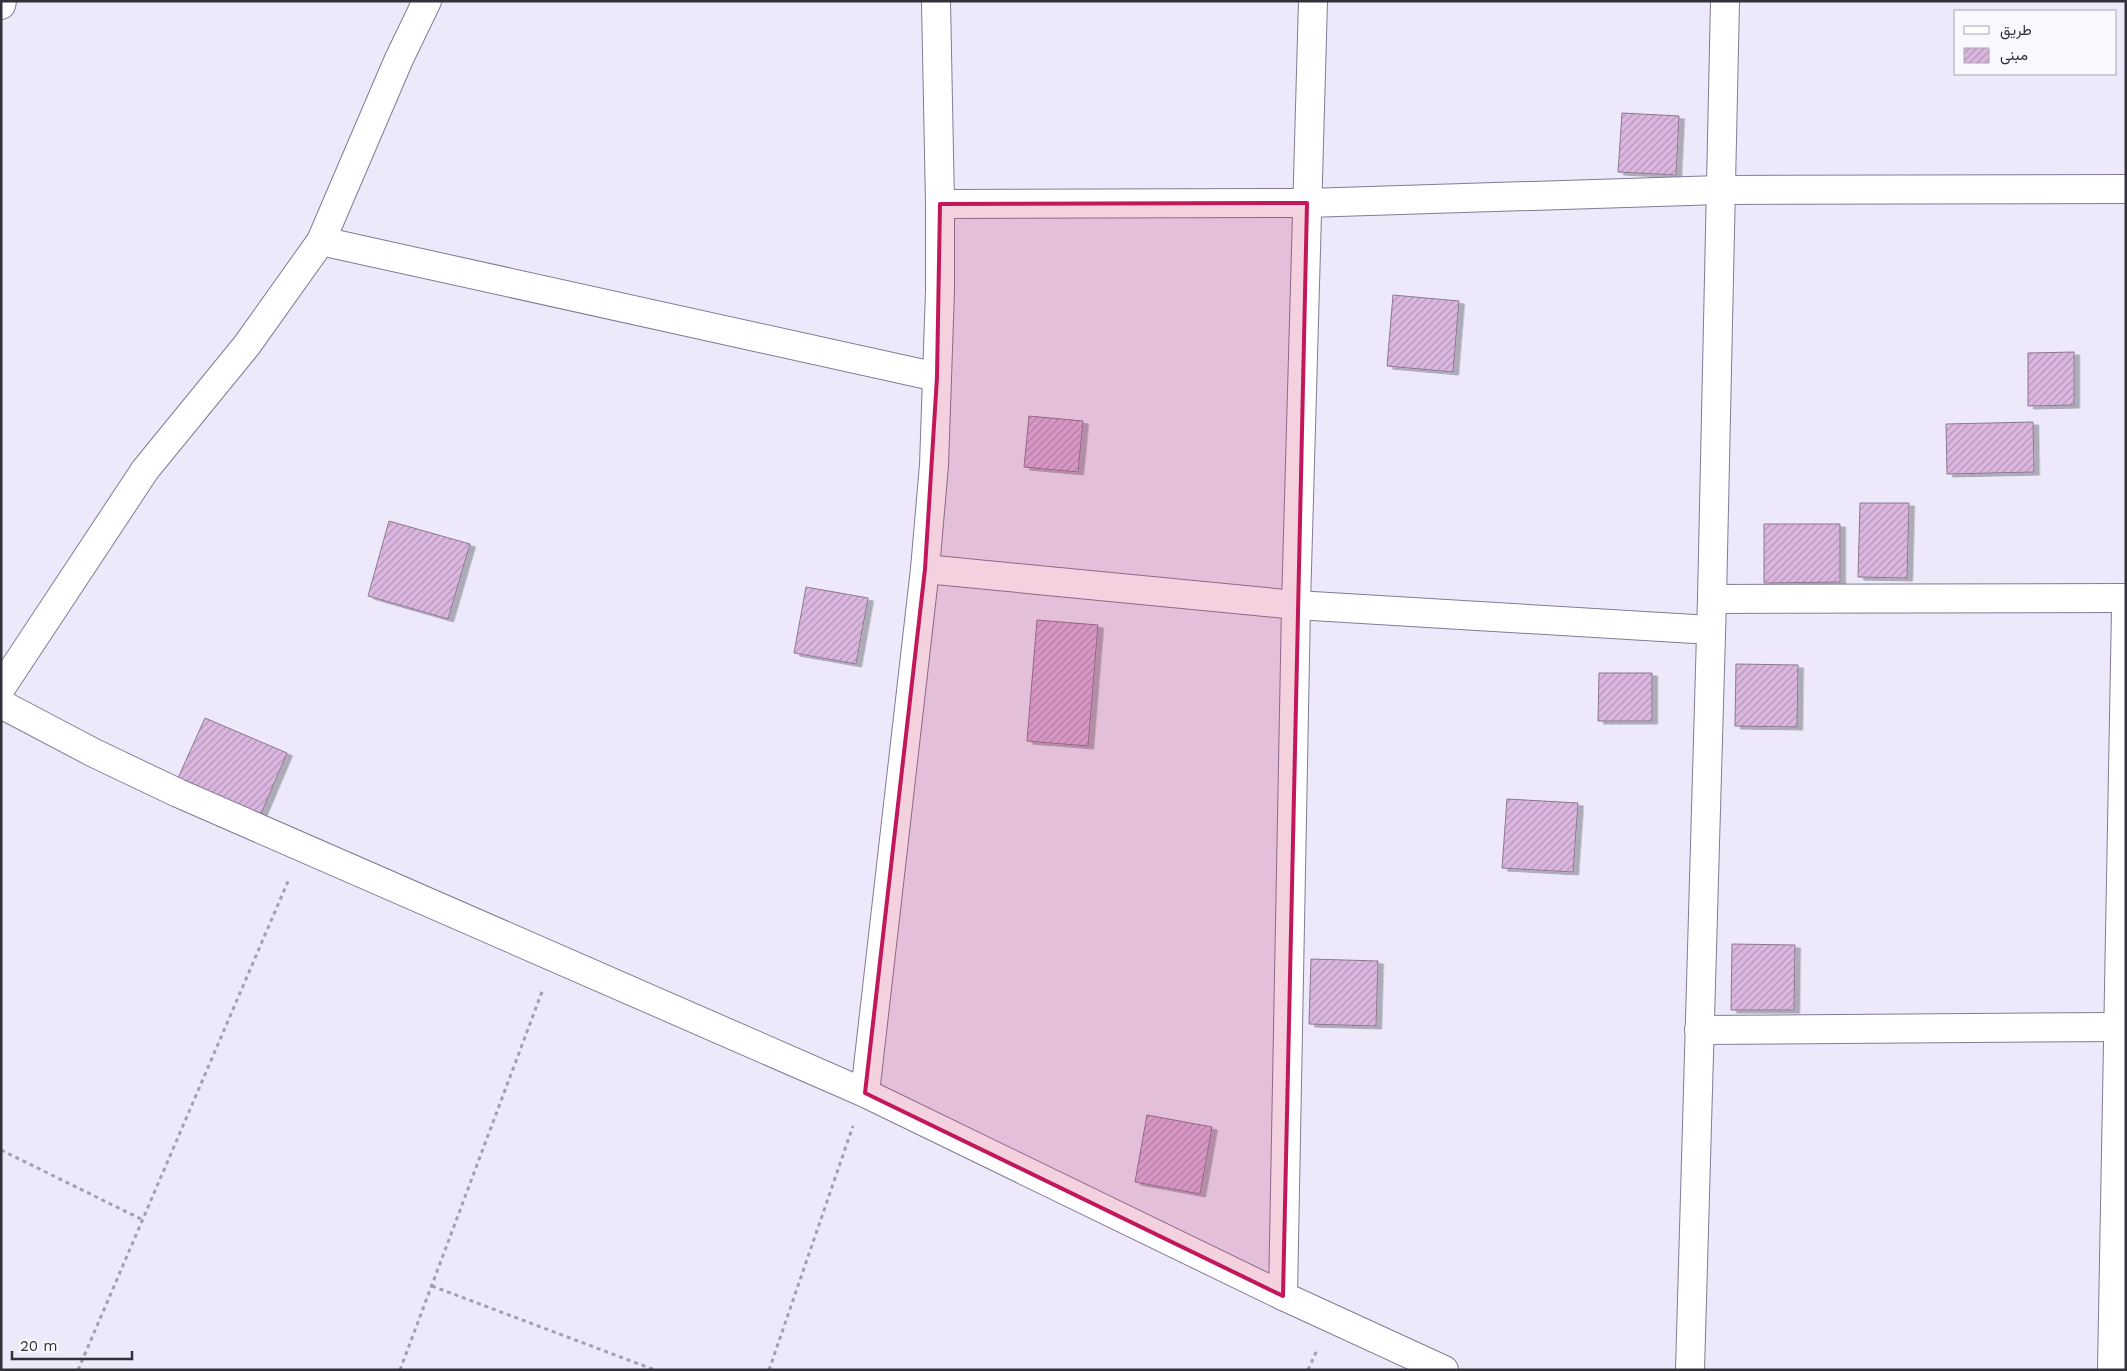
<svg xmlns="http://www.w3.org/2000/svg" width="2127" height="1371" font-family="'Work Sans',Vazirmatn,sans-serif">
  <defs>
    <pattern id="building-hatch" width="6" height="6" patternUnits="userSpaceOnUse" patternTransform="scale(1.25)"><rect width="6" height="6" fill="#dbb7df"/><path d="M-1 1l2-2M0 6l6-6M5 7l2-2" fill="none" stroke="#b295b6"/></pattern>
    <filter id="shadow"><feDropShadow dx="5.5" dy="3" stdDeviation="0" flood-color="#0004"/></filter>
  </defs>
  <rect width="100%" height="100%" fill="#ede9fb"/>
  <!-- building -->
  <g fill="url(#building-hatch)" stroke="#8c778e" filter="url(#shadow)">
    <path d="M1622 113 1679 116 1676 175 1618 172Z"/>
    <path d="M1393 295 1459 301 1453 372 1387 366Z"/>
    <path d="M2074 352V405L2028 406V353Z"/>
    <path d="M1029 416 1083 421 1078 472 1024 467Z"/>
    <path d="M2033 422 2034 472 1947 474 1946 424Z"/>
    <path d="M1860 503H1909L1907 578 1858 577Z"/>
    <path d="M389 521 470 544 448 619 368 596Z"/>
    <path d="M1764 524H1840V582L1764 583Z"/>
    <path d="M806 587 868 598 856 664 794 653Z"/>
    <path d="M1037 620 1098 625 1088 746 1027 741Z"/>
    <path d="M1736 664 1798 665 1797 727 1735 726Z"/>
    <path d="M1599 673H1652V721H1598Z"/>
    <path d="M205 718 287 753 261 814 178 778Z"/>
    <path d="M1507 799 1578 803 1573 872 1502 868Z"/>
    <path d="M1732 944 1795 945 1794 1010H1731Z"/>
    <path d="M1311 959 1378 961 1376 1026 1309 1024Z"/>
    <path d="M1147 1115 1212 1127 1200 1194 1135 1182Z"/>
  </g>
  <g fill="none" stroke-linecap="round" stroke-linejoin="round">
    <defs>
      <g id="minor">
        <path d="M1 5 2 1"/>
        <path d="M940 204 1307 203 1720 190 2126 189"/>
        <path d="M321 241 937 377"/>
        <path d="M925 569 1296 605 1711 630"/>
        <path d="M1712 599 2126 598"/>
        <path d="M1 688 145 470 247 345 321 241 399 59 427 1"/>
        <path d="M1 704 94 753 178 793 865 1093 1283 1296 1444 1370"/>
        <path d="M1699 1030 2118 1027"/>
        <path d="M865 1093 925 569 934 465 940 291V204L936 1"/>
        <path d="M1283 1296 1296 605 1313 1"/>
        <path d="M1690 1370 1712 599 1725 1"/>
        <path d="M2112 1370 2126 609"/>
      </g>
    </defs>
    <!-- minor casing -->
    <use href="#minor" stroke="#827b97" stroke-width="30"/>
    <!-- path -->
    <g stroke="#a39faf" stroke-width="3" stroke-dasharray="4 4" stroke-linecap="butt">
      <path d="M1 1150 143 1220"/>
      <path d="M432 1286 655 1370"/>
      <path d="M78 1370 289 879"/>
      <path d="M400 1370 543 989"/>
      <path d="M769 1370 853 1126"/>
      <path d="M1308 1370 1317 1350"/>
    </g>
    <!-- minor -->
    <use href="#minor" stroke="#fff" stroke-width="28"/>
  </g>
  <!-- marked area -->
  <path fill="#c2185b" fill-opacity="0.2" stroke="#c2185b" stroke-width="4" stroke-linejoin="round" d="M1307 203 1283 1296 865 1093 925 569 937 377 940 204Z"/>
  <!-- border -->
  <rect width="2127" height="1371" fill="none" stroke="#32303b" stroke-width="5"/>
  <!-- legend -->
  <rect x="1954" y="10" width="162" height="65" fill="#f9f8fe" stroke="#a9a8b0"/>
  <rect x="1964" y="26" width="25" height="8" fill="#ffffff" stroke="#a9a8b0"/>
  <text x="2000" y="35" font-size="15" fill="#32303b">طريق</text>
  <rect x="1964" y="48" width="25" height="15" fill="url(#building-hatch)" stroke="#a9a8b0"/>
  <text x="2000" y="60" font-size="15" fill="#32303b">مبنى</text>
  <!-- scale -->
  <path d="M12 1351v8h120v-8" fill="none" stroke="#32303b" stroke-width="2.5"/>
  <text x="20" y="1351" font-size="15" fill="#32303b" stroke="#f9f8fe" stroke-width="4" paint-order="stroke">20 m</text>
</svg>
